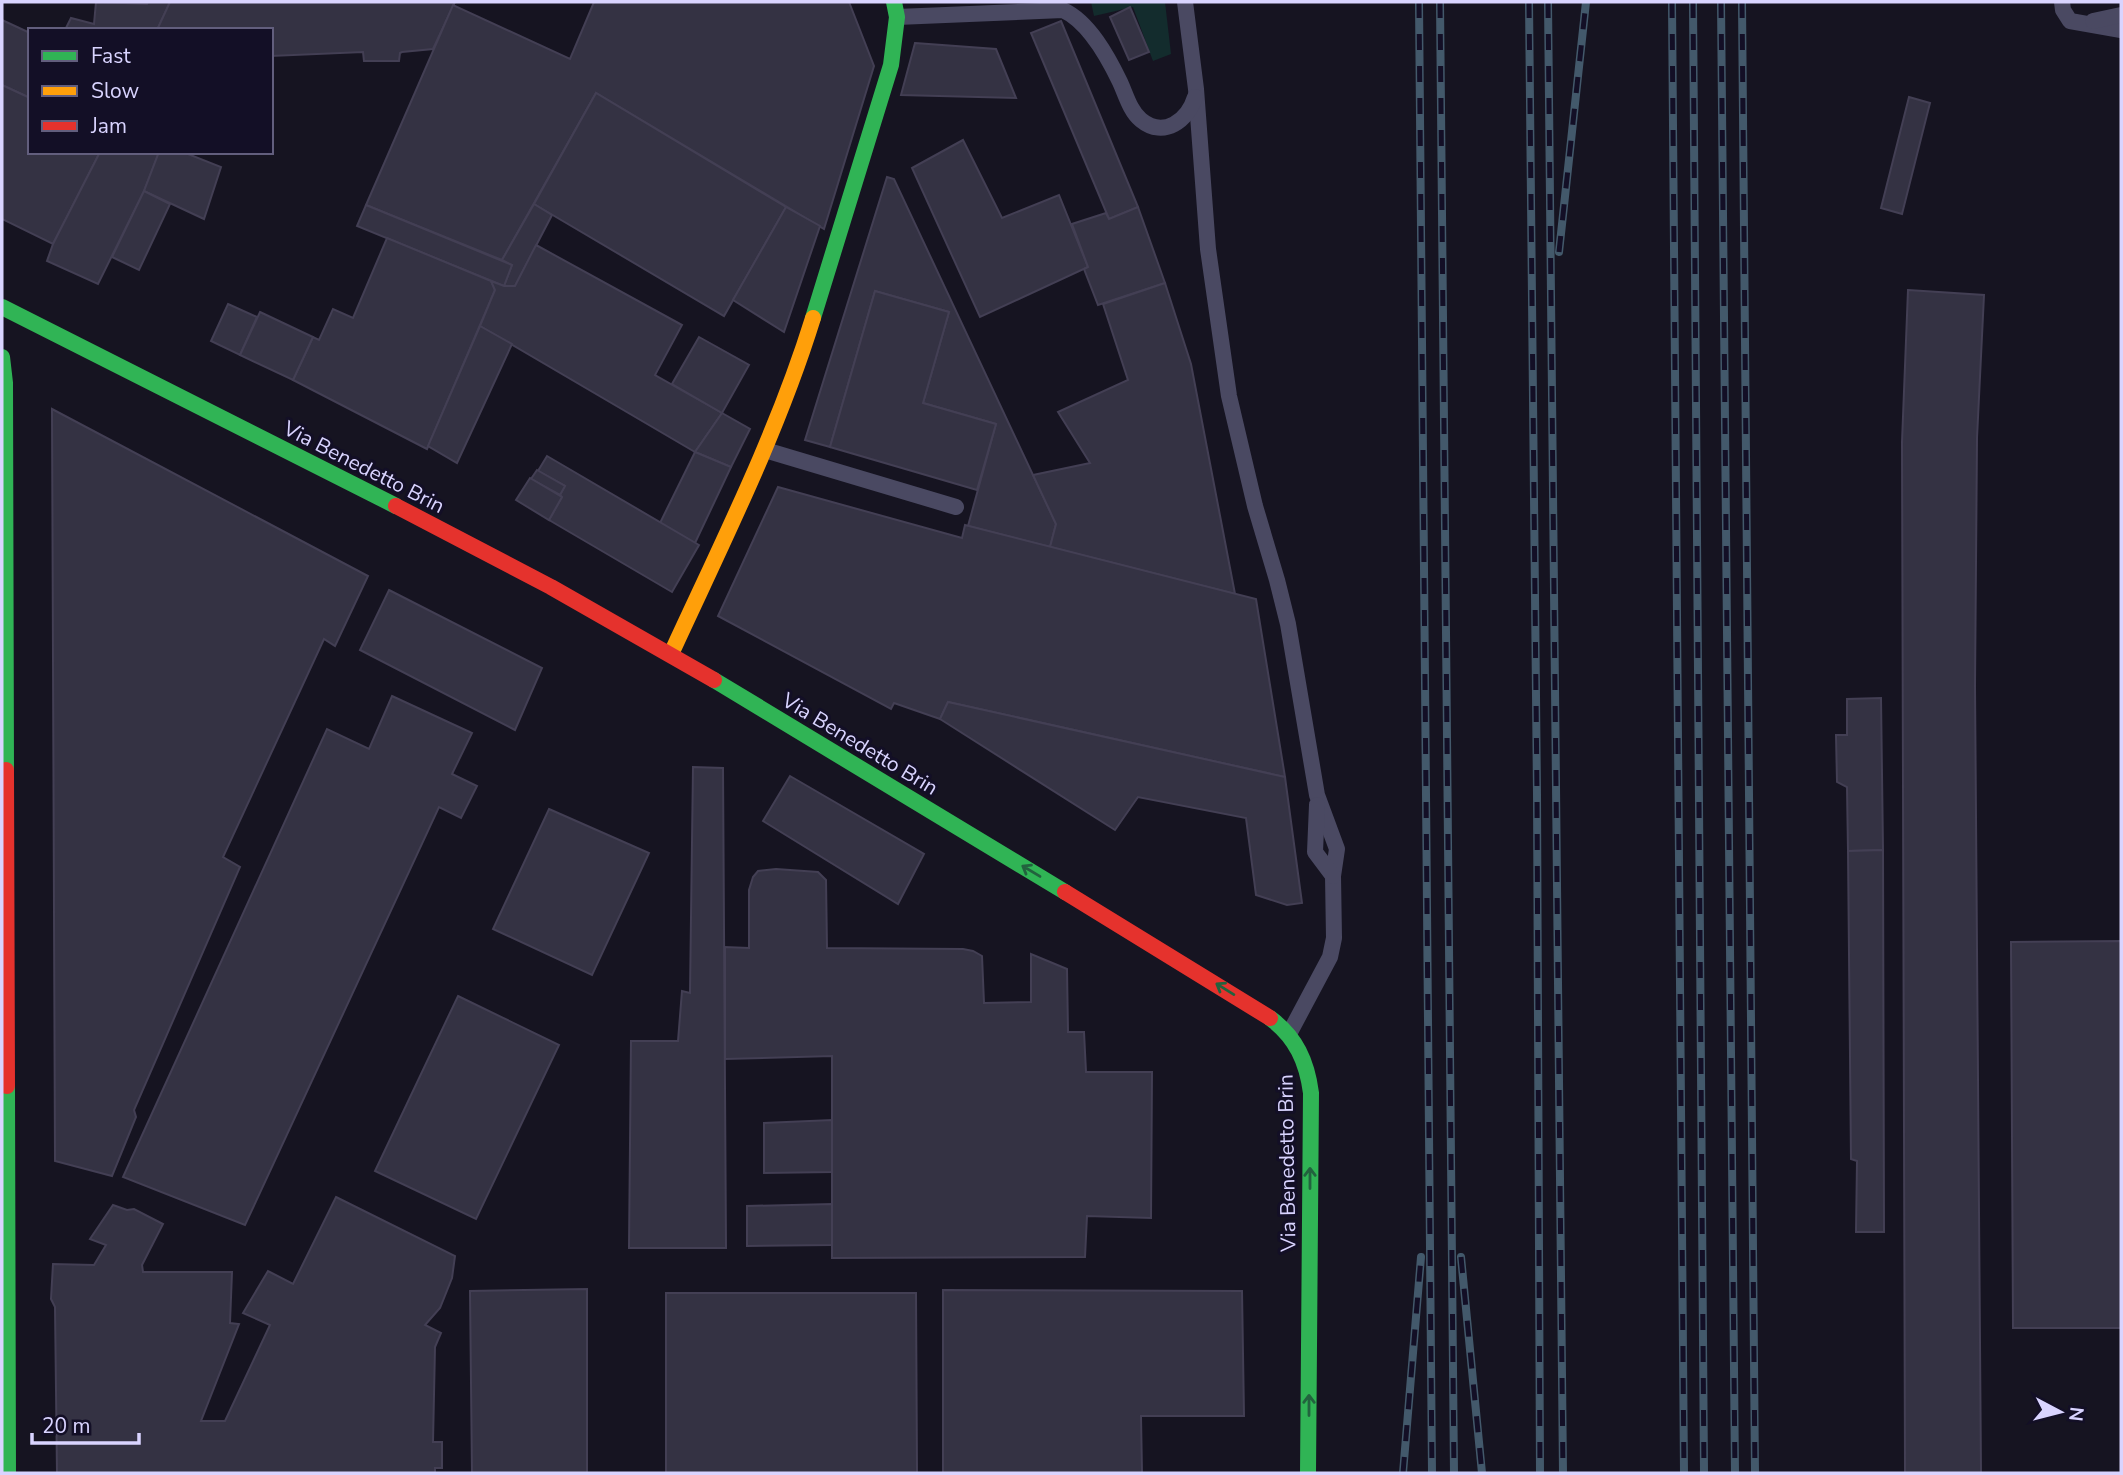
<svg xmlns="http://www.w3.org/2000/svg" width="2123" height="1475" font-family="'Nunito Sans',sans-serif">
  <rect width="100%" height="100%" fill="#161421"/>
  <!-- green -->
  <path fill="#132c2d" d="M1091 2H1165L1171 54 1153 61 1133 7 1094 16Z"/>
  <!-- building -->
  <g fill="#343243" stroke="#433f54" stroke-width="2">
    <path d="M96 2 147 4 148 2H170L157 30H65L71 18 94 24Z"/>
    <path d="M170 2H455L433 49 402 52 400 53 399 61H364L363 52 271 56V30H157Z"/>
    <path d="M594 2H849L874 66 824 229 596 93 502 260 366 205 453 5 570 59Z"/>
    <path d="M1130 7 1149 52 1129 60 1110 17Z"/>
    <path d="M2 20 30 33V98L2 85Z"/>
    <path d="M1061 21 1138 207 1109 219 1031 33Z"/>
    <path d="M915 43 996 49 1016 98 901 95Z"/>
    <path d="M2 85 30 98V152H100L53 244 2 219Z"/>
    <path d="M596 93 786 207 724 316 534 204Z"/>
    <path d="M1909 97 1930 103 1902 214 1881 208Z"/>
    <path d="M963 140 1002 218 1059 195 1088 267 980 317 912 168Z"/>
    <path d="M100 152H159L144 191 98 284 47 261 53 244Z"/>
    <path d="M159 152H183L221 167 204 219 144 191Z"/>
    <path d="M887 177 894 179 1056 524 1050 547 968 526 996 424 923 403 949 312 875 291 830 447 805 440Z"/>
    <path d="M144 191 170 204 139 270 112 257Z"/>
    <path d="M534 204 552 215 515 286H504L512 265 502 260Z"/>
    <path d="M366 205 512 265 504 286 357 226Z"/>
    <path d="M786 207 820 226 784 332 733 300Z"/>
    <path d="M1138 207 1165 283 1098 305 1084 269 1088 267 1072 224 1106 213 1109 219Z"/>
    <path d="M387 238 491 281 495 290 427 449 293 380 313 337 319 340 333 309 353 318Z"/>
    <path d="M536 245 682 325 655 375 722 413 695 452 480 326 495 290 491 281 504 286H515Z"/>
    <path d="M1165 283 1191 364 1235 594 1050 547 1056 524 1033 475 1090 463 1058 412 1128 380 1103 304Z"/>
    <path d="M1908 290 1984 295 1977 438 1975 686 1981 1473H1905L1902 442Z"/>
    <path d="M875 291 949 312 923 403 996 424 977 490 830 447Z"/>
    <path d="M228 304 257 317 240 355 211 341Z"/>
    <path d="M260 312 313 337 293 380 240 355Z"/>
    <path d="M480 326 512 344 457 463 428 446Z"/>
    <path d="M699 337 749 365 722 413 672 384Z"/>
    <path d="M52 409 368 576 335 646 324 639 223 857 240 867 134 1110 136 1117 112 1176 55 1161Z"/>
    <path d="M722 413 750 429 731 467 695 452Z"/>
    <path d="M695 452 731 467 695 543 660 523Z"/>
    <path d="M547 456 699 545 672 592 549 520 562 497 560 495 565 486 538 471Z"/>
    <path d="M537 470 565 486 560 495 531 479Z"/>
    <path d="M530 478 562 497 549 520 516 500Z"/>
    <path d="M778 487 962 538 965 525 1256 599 1285 777 948 702 940 719 894 703 891 709 718 616Z"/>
    <path d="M389 590 542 668 515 730 360 650Z"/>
    <path d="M392 696 472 733 452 774 477 786 461 818 439 807 245 1225 123 1177 327 729 369 749Z"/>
    <path d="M1881 698 1883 850 1848 851 1847 787 1837 782 1836 735H1847V699Z"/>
    <path d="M948 702 1285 777 1302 903 1287 905 1256 895 1246 818 1138 797 1115 830 940 719Z"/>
    <path d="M693 767 723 768 726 1248H629L631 1041H678L682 991 690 993Z"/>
    <path d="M790 776 924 854 898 904 763 821Z"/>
    <path d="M549 809 649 853 592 975 493 929Z"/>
    <path d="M1883 850 1884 1232H1856L1857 1161 1851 1159 1848 851Z"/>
    <path d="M776 869 818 872 826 880 827 948 963 949 973 951 982 956 984 1003 1031 1002V954L1067 969 1068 1032H1084L1086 1072H1152L1151 1218 1087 1216 1085 1257 832 1258V1056L725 1059V947L749 948V890L753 877 758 871Z"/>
    <path d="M2121 941V1328H2013L2011 942Z"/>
    <path d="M458 996 559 1045 476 1219 375 1171Z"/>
    <path d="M832 1120V1172L764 1173V1123Z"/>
    <path d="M336 1197 455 1256 452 1278 440 1308 425 1325 441 1333 435 1347 433 1442H442V1468H435V1473H57L55 1307 51 1299 53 1264 94 1265 106 1245 90 1239 113 1205 127 1210 134 1209 163 1224 142 1265 143 1272H232L230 1323 239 1324 201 1421H225L270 1325 243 1313 268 1271 293 1284Z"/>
    <path d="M832 1204V1245L747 1246V1206Z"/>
    <path d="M587 1289V1473H472L470 1291Z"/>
    <path d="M943 1290 1242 1291 1244 1416H1141L1142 1473H943Z"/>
    <path d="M666 1293H916L917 1473H666Z"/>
  </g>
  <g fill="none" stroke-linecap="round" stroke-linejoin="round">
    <!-- lane -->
    <g stroke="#4a4962" stroke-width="16">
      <path d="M1185 2 1196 89 1208 249 1229 396 1255 506 1277 580 1288 624 1317 795 1337 849 1333 876 1334 938 1330 957 1289 1034"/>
      <path d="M2062 2 2063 10 2070 21 2121 30"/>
      <path d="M897 17 1063 10C1089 22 1108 57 1120 82 1126 95 1130 111 1141 120 1164 139 1188 120 1195 97"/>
      <path d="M2093 21 2121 15"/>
      <path d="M765 450 956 507"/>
      <path d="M1317 805 1315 852 1333 876"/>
    </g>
    <!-- fast -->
    <g stroke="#30b455" stroke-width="16">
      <path d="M2 307 396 506"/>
      <path d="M813 318 891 65 897 17 894 2"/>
      <path d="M2 357 5 383 6 770"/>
      <path d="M714 680 1065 892"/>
      <path d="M1270 1018C1296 1037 1307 1062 1311 1093L1308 1473"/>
      <path d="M7 1086 8 1473"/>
    </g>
    <!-- slow -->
    <path stroke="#ff9f0a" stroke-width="16" d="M671 654C722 543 777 434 813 318"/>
    <!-- jam -->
    <g stroke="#e5322d" stroke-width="16">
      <path d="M396 506 551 587 714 680"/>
      <path d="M6 770 7 1086"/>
      <path d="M1065 892 1270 1018"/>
    </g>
    <defs>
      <g id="rail">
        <path d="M1419 2 1432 1473"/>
        <path d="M1440 2 1454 1473"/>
        <path d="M1529 2 1537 794 1540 1473"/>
        <path d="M1548 2 1563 1473"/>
        <path d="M1672 2 1684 1473"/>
        <path d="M1693 2 1704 1473"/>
        <path d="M1721 2 1735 1473"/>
        <path d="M1742 2 1755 1473"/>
        <path d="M1559 252 1586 2"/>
        <path d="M1461 1257 1482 1473"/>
        <path d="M1403 1473 1421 1257"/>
      </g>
    </defs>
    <!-- rail casing -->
    <use href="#rail" stroke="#43596b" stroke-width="8"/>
    <!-- rail -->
    <use href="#rail" stroke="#130f26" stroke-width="5" stroke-dasharray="16" stroke-linecap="butt"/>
  </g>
  <!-- one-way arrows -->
  <defs><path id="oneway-shaft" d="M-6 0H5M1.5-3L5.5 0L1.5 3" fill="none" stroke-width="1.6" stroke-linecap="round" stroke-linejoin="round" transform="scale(1.75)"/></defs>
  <g stroke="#22623e">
    <use href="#oneway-shaft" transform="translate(1031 871) rotate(-149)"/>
    <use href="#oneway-shaft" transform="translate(1225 989) rotate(-148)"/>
    <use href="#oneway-shaft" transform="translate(1310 1178) rotate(-90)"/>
    <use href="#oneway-shaft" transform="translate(1309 1405) rotate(-90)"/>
  </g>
  <g text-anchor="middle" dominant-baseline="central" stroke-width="6" stroke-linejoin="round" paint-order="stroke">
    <!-- street labels -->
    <g font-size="21" fill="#d9d4ff" stroke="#130f26">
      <text transform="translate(364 467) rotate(27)">Via Benedetto Brin</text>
      <text transform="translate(860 744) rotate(31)">Via Benedetto Brin</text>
      <text transform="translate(1287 1163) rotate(-91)">Via Benedetto Brin</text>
    </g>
  </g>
  <!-- border -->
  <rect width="2123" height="1475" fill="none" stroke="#d9d4ff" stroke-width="7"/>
  <!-- legend -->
  <rect x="28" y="28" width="245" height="126" fill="#130f26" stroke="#625e7d" stroke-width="2"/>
  <rect x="42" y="51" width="35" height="10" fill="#30b455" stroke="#625e7d" stroke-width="2"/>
  <text x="91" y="63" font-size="21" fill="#d9d4ff">Fast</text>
  <rect x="42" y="86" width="35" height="10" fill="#ff9f0a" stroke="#625e7d" stroke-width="2"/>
  <text x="91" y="98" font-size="21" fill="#d9d4ff">Slow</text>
  <rect x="42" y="121" width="35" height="10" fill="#e5322d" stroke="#625e7d" stroke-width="2"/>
  <text x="91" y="133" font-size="21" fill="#d9d4ff">Jam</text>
  <!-- north arrow -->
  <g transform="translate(2060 1412) rotate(97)" stroke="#130f26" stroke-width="5" paint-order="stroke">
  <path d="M0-5L12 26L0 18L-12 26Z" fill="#d9d4ff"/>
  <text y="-10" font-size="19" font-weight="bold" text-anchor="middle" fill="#d9d4ff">N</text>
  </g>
  <!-- scale -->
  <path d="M32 1433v10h107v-10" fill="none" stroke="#d9d4ff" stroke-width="3.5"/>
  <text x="42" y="1433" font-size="21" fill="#d9d4ff" stroke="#130f26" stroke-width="5" paint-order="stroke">20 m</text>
</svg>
